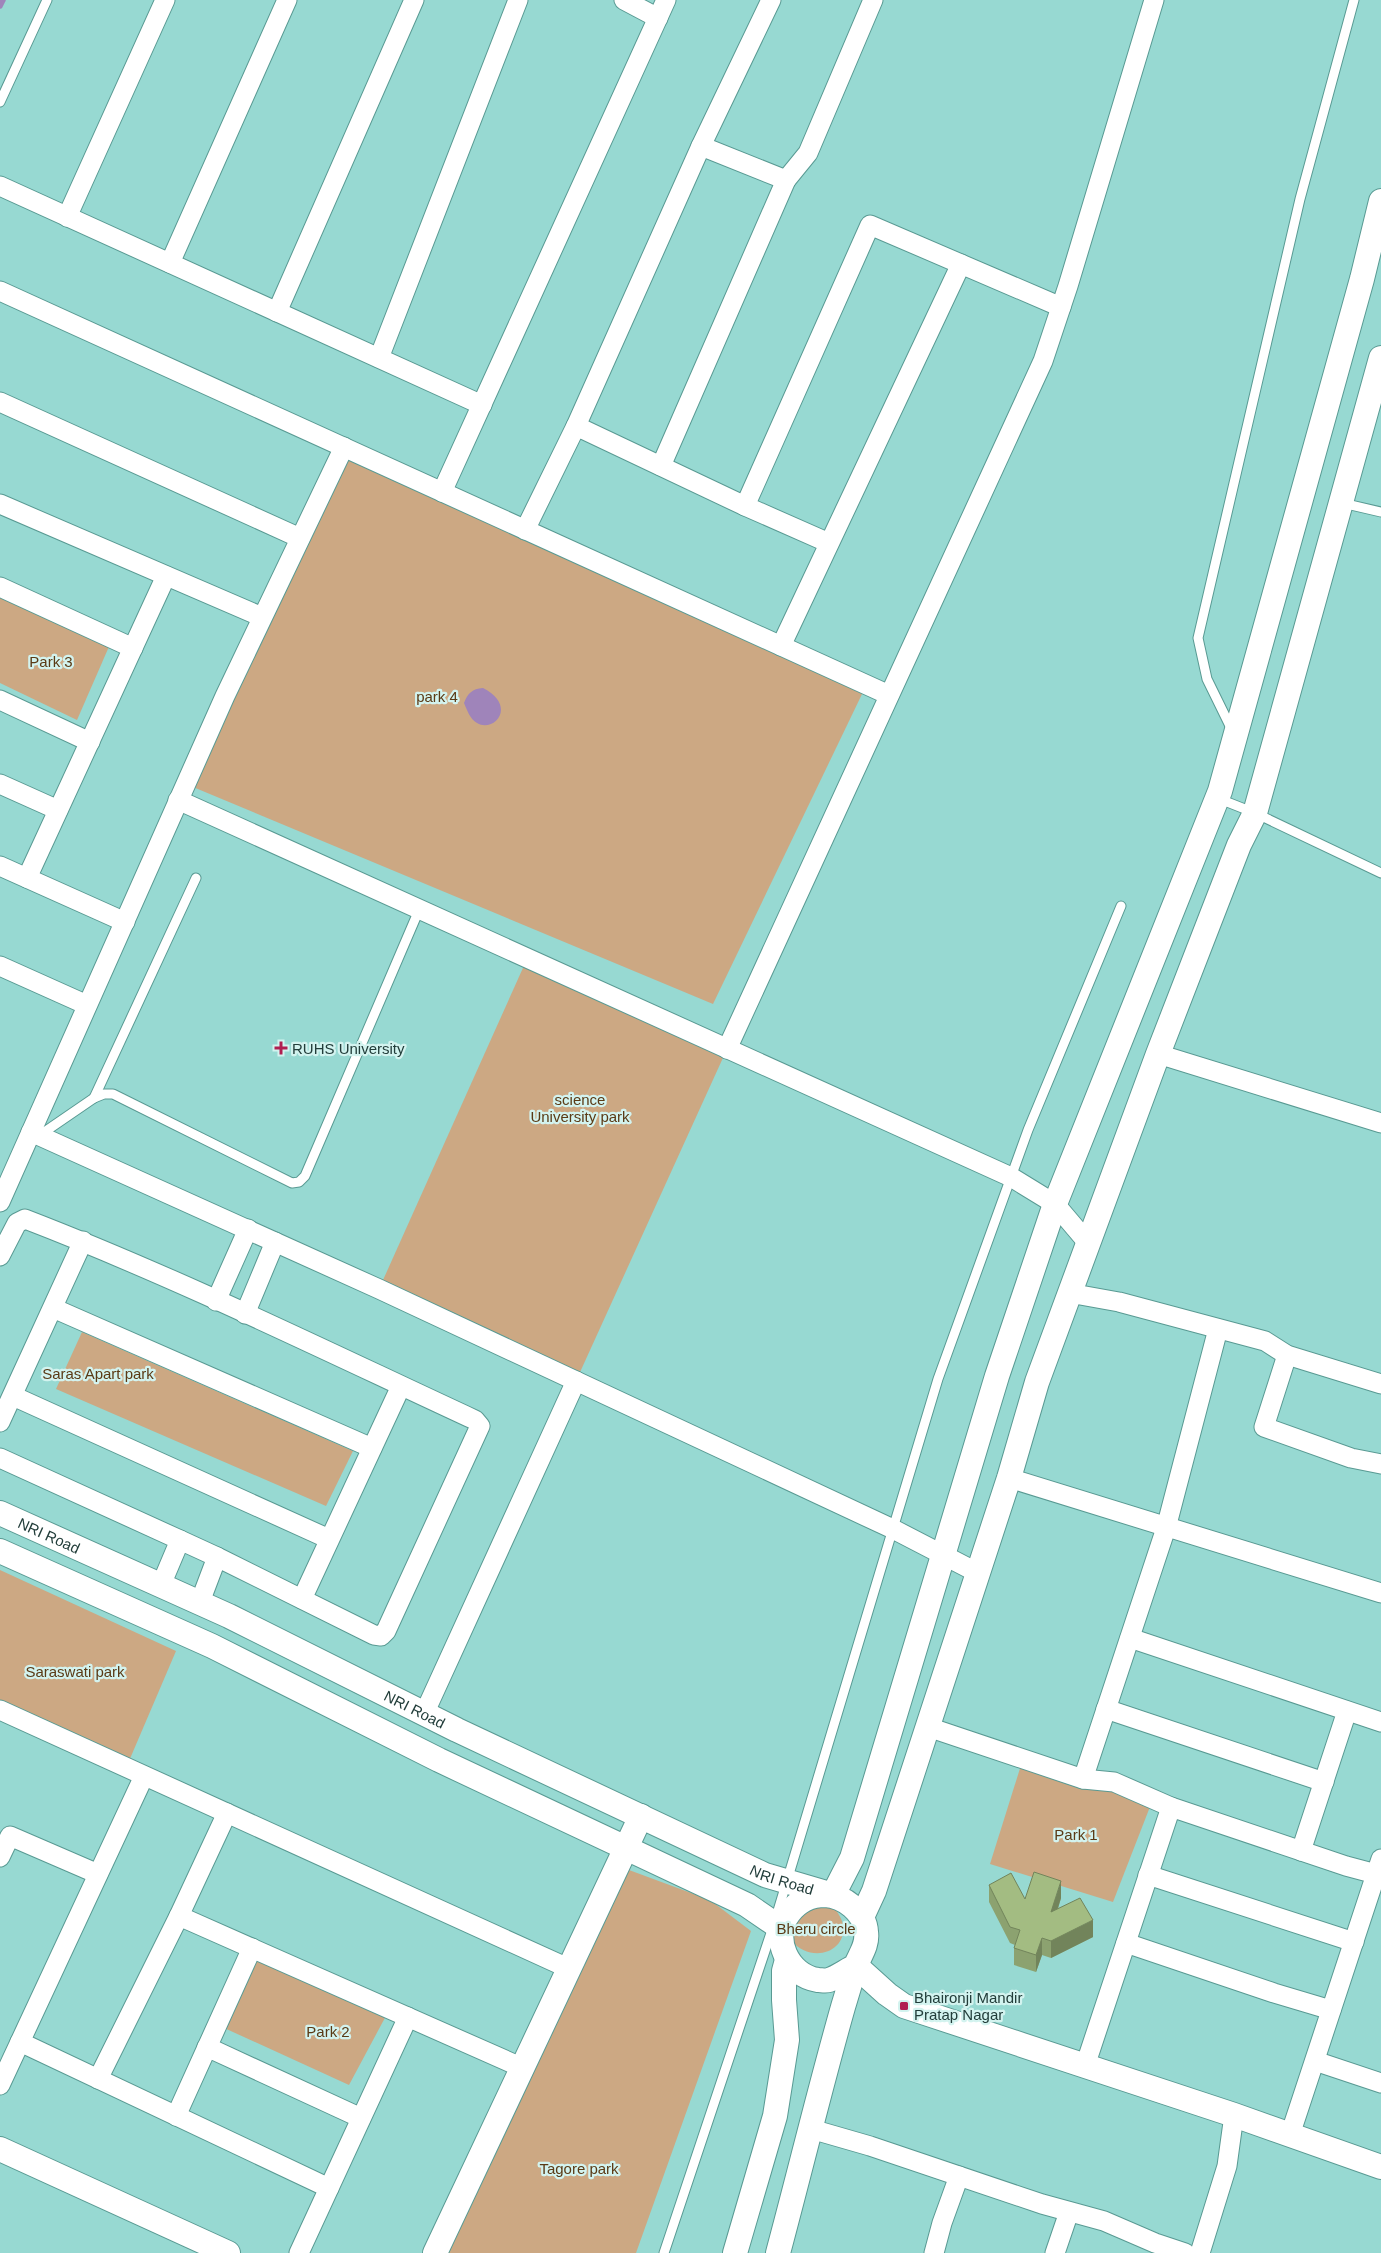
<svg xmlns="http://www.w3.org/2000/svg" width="1381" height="2253" font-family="Helvetica,sans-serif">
  <rect width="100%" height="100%" fill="#97d9d2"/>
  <!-- green -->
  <g fill="#cca883">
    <path d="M346 459 863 692 713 1004 193 787Z"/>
    <path d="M0 591 111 642 77 720 0 683Z"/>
    <path d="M527 959 727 1049 576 1381 379 1289Z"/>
    <path d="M82 1332 353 1451 326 1506 56 1389Z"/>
    <path d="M0 1570 176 1651 129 1761 0 1702Z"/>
    <path d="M1022 1762 1153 1799 1113 1902 990 1864Z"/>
    <path d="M629 1870 710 1900 751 1931 636 2253H448Z"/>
    <path d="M832 1904C836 1910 842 1918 843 1925 847 1953 810 1964 791 1940L797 1909Z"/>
    <path d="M250 1953 387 2014 349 2085 222 2027Z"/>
  </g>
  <!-- water -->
  <path fill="#9f84ba" d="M483 688C518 706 494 733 477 723 470 719 467 710 464 703 468 693 472 689 483 688Z"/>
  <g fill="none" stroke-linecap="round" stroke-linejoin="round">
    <!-- stream -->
    <path stroke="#9f84ba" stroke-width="5.5" d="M0 6 3 0"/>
    <defs>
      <g id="service">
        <path d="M0 102 47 0"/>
        <path d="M1342 503 1381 512"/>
        <path d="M1232 730 1207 679 1198 638 1300 199 1354 0"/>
        <path d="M1217 798 1255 813 1381 873"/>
        <path d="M94 1098 196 878"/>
        <path d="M40 1135 94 1098 104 1094H113L292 1183 299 1182 305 1176 419 910"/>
        <path d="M664 2253 774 1924 938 1379 1028 1130 1121 906"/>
      </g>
      <g id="minor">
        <path d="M624 0 658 18"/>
        <path d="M701 146 771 0"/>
        <path d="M786 180 808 153 873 0"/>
        <path d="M0 186 482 405"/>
        <path d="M67 217 165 0"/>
        <path d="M170 263 287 0"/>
        <path d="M0 291 889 695"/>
        <path d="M277 312 414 0"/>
        <path d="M379 358 518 0"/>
        <path d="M0 402 300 538"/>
        <path d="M576 426 701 146 786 180 661 466"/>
        <path d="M442 492 666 0"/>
        <path d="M0 504 262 617"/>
        <path d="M525 530 576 426 745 506"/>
        <path d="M829 543 745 506 870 225 1061 307"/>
        <path d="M0 587 133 648"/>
        <path d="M781 646 961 264"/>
        <path d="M0 700 90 742"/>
        <path d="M0 784 58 810"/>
        <path d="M178 800 1011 1177 1055 1204 1088 1243"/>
        <path d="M0 866 125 922"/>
        <path d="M27 878 166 576"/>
        <path d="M0 966 87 1005"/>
        <path d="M727 1049 1043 361 1068 286 1154 0"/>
        <path d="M1158 1054 1381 1123"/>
        <path d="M31 1132 379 1289 893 1529 978 1573"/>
        <path d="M0 1202 225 696 344 447"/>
        <path d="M0 1256 17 1223 25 1219C178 1278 326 1351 475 1420L480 1426 386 1631 381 1636 374 1635 217 1557 200 1602"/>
        <path d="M1069 1293 1119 1302 1265 1341 1287 1355 1381 1384"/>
        <path d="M216 1301 248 1229"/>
        <path d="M53 1308 372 1448"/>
        <path d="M245 1314 275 1242"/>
        <path d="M1287 1355 1264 1427 1351 1458 1381 1464"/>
        <path d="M13 1396 329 1539"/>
        <path d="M0 1422 83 1241"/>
        <path d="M0 1458 180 1540 161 1585"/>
        <path d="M1009 1478 1381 1593"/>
        <path d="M180 1540 217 1557"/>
        <path d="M302 1599 401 1386"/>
        <path d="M1130 1638 1381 1722"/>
        <path d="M1106 1709 1324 1782"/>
        <path d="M0 1710 570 1969"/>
        <path d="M424 1714 576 1381"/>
        <path d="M928 1727 1083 1779 1166 1528 1218 1329"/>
        <path d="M1083 1779 1114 1782 1171 1807"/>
        <path d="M227 1813 179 1916 523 2068"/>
        <path d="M1301 1851 1347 1711"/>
        <path d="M0 1857 10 1836 98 1874"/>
        <path d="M1148 1875 1354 1942"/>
        <path d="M1126 1943 1274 1993 1331 2010"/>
        <path d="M20 2042 329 2188"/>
        <path d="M207 2047 361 2118"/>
        <path d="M1315 2061 1381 2083"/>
        <path d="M1085 2066 1171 1807 1346 1866 1376 1874"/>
        <path d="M98 2079 179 1916"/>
        <path d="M0 2085 144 1776"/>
        <path d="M176 2116 252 1948"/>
        <path d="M811 2129 870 2146 1042 2204 1104 2221 1155 2243 1185 2253"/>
        <path d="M1290 2135 1381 1859"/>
        <path d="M299 2253 408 2017"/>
        <path d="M934 2253 942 2223 959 2176"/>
        <path d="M1055 2253 1069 2212"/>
        <path d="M1200 2253 1227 2166 1234 2115"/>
      </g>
      <g id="tertiary">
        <path id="s1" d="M0 1513 229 1616 457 1730 765 1875 833 1895"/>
        <path d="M0 1551 212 1646 439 1760 747 1905 782 1929"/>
        <path d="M833 1895 852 1858 997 1376 1055 1204 1220 791 1362 279 1381 201"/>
        <path d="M862 1917 874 1891 1009 1478 1037 1382 1158 1054 1239 845 1255 813 1381 358"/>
        <path d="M856 1966 887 1994 904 2006 1234 2115 1381 2167"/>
        <path d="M0 2149 228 2253"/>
        <path d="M435 2253 641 1816"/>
        <path d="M735 2253 775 2116 787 2040 784 2000V1971L787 1960"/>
        <path d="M778 2253C800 2171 820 2088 843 2007 847 1994 851 1980 855 1967 860 1955 868 1945 866 1932 865 1912 844 1896 825 1895 810 1895 798 1901 789 1913 770 1937 788 1976 818 1980 821 1980 826 1981 829 1980 838 1977 847 1970 856 1966"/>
      </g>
    </defs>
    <!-- service casing -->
    <use href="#service" stroke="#599a93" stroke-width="11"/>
    <!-- minor casing -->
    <use href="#minor" stroke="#599a93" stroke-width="21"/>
    <!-- tertiary casing -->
    <use href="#tertiary" stroke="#599a93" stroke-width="26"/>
    <!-- service -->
    <use href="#service" stroke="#fff" stroke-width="9"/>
    <!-- minor -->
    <use href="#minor" stroke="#fff" stroke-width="19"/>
    <!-- tertiary -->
    <use href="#tertiary" stroke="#fff" stroke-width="24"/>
  </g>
  <!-- wall -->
  <path fill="#8ca270" d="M989 1885 1025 1899 1061 1898 1058 1909 1093 1937 1051 1958 1042 1955 1036 1972 1014 1965V1948L1015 1945 1010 1943 989 1902Z"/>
  <!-- shaded-wall -->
  <g fill="#72845b">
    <path d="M1061 1881V1898L1051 1929V1912Z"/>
    <path d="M1093 1920V1937L1051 1958V1941Z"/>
    <path d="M1042 1938V1955L1036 1972V1955Z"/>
  </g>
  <!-- building -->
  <path fill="#a3bc82" stroke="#72845b" d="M1034 1872 1061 1881 1051 1912 1080 1898 1093 1920 1051 1941 1042 1938 1036 1955 1014 1948 1020 1930 1010 1927 989 1885 1011 1873 1025 1899Z"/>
  <!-- markers -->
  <g fill="#b01f51" stroke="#d3f3ef" stroke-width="2">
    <path d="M278.5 1040.5h5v5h5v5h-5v5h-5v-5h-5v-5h5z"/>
    <rect x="899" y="2001" width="10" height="10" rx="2.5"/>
  </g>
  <g text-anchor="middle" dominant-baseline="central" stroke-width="4.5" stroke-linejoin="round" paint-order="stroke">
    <!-- park labels -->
    <g font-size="15" fill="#5a3a15" stroke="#d3f3ef">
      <text x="51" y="661">Park 3</text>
      <text x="437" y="696">park 4</text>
      <text x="580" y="1099">science<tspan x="580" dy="17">University park</tspan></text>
      <text x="98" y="1373">Saras Apart park</text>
      <text x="75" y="1671">Saraswati park</text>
      <text x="1076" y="1834">Park 1</text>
      <text x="816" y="1928">Bheru circle</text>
      <text x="328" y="2031">Park 2</text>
      <text x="579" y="2168">Tagore park</text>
    </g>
    <!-- poi labels -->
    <g font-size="15" fill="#223d3a" stroke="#d3f3ef" text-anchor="start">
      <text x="292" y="1048">RUHS University</text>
      <text x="914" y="1997">Bhaironji Mandir<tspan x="914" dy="17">Pratap Nagar</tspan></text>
    </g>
    <!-- street labels -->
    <g font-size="15" fill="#223d3a" stroke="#d3f3ef">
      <text stroke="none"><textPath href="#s1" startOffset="54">NRI Road</textPath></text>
      <text stroke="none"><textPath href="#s1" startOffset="459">NRI Road</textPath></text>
      <text stroke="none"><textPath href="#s1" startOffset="864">NRI Road</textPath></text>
    </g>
  </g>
</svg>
